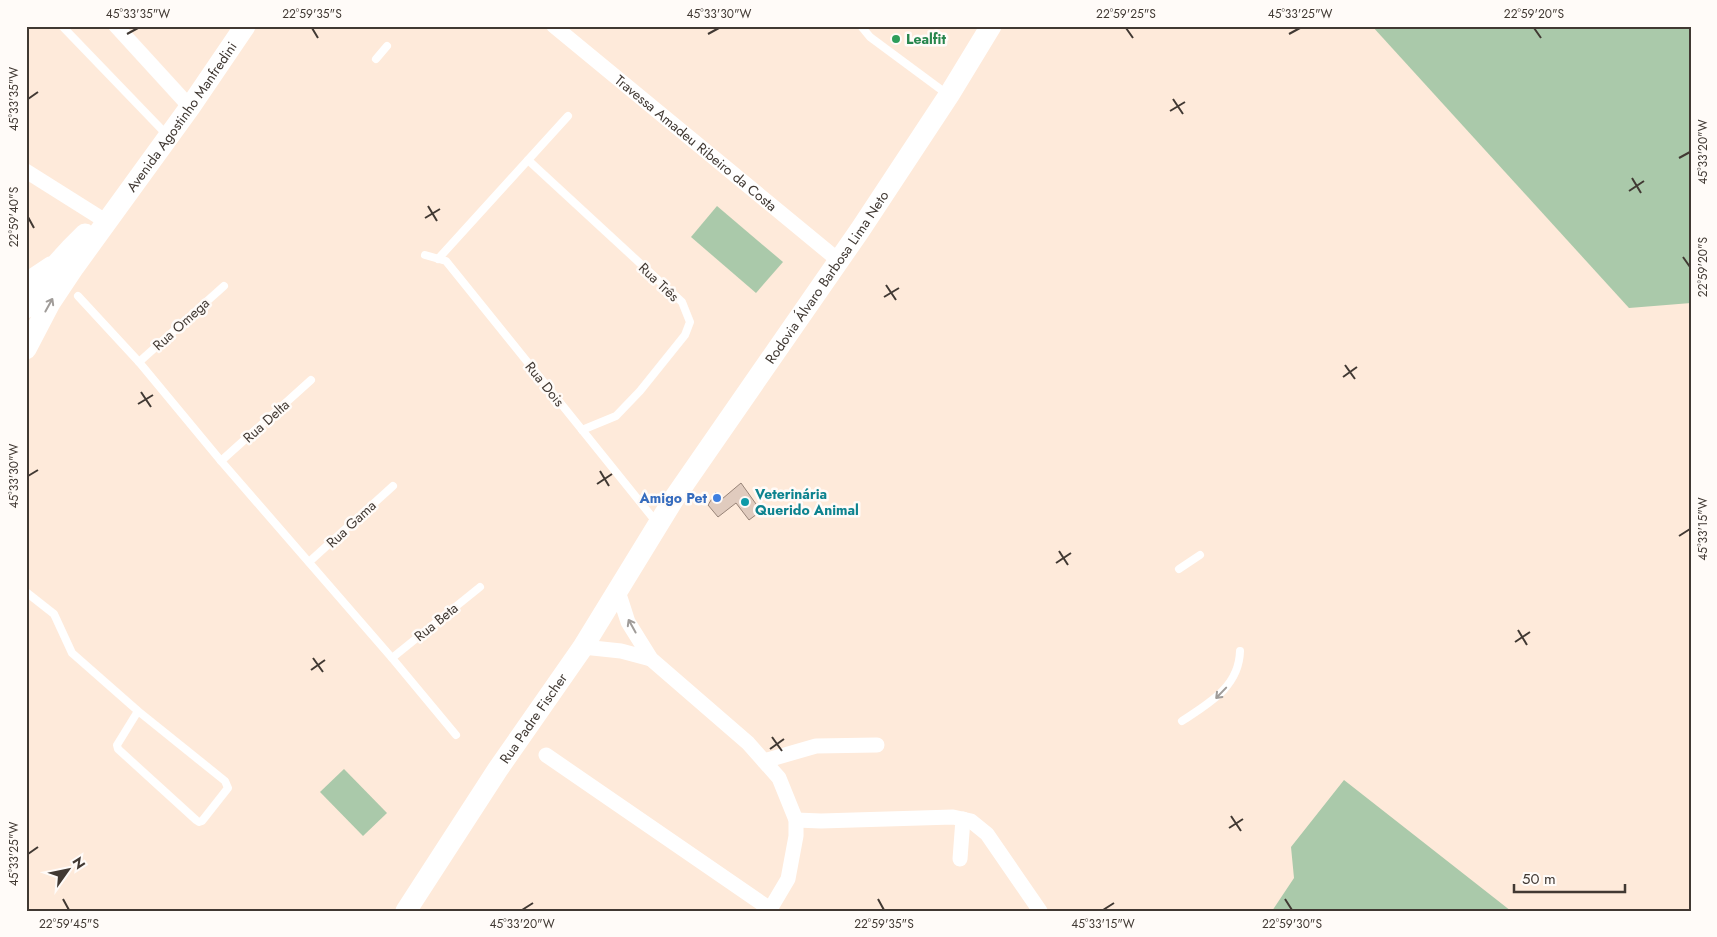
<svg xmlns="http://www.w3.org/2000/svg" width="1717" height="937" font-family="Jost,sans-serif">
  <rect width="100%" height="100%" fill="#feeada"/>
  <!-- green -->
  <g fill="#aac9aa">
    <path d="M1372 26H1691V303L1629 308Z"/>
    <path d="M717 206 783 262 756 293 691 237Z"/>
    <path d="M344 769 387 813 363 836 320 792Z"/>
    <path d="M1344 780 1511 911H1272L1294 878 1291 847Z"/>
  </g>
  <!-- building -->
  <path fill="#e0cbbe" stroke="#988478" d="M741 483 761 511 749 520 736 503 718 517 708 505 716 492 722 499Z"/>
  <g fill="none" stroke-linecap="round" stroke-linejoin="round">
    <!-- lane -->
    <g stroke="#fff" stroke-width="8">
      <path d="M62 26 168 136"/>
      <path d="M861 26 870 37 947 94"/>
      <path d="M376 59 387 46"/>
      <path d="M528 160 682 302 690 322 685 335 640 391 616 416 582 430"/>
      <path d="M425 255 446 261 657 523"/>
      <path d="M438 259 568 116"/>
      <path d="M78 296 139 362 221 461 392 658 456 735"/>
      <path d="M139 362 224 286"/>
      <path d="M221 461 311 380"/>
      <path d="M309 562 393 486"/>
      <path d="M1179 569 1200 555"/>
      <path d="M26 592 54 614 72 653 138 711 225 781 228 788 202 821 199 822 196 820 118 749 117 745 138 711"/>
      <path d="M392 658 480 587"/>
      <path d="M1182 721C1209 703 1239 687 1240 651"/>
    </g>
    <!-- street -->
    <g stroke="#fff" stroke-width="15">
      <path d="M116 26 190 107"/>
      <path id="s1" d="M554 26 838 260"/>
      <path d="M26 171 107 222"/>
      <path d="M26 280 50 264"/>
      <path d="M618 591 628 622 651 659 748 743 779 778 796 820V836L788 879 769 911"/>
      <path d="M583 647 621 651 651 659"/>
      <path d="M546 755 770 909"/>
      <path d="M764 761 816 746 877 745"/>
      <path d="M796 820 821 821 953 817 971 821 987 834 1040 911"/>
      <path d="M960 859 963 819"/>
    </g>
    <!-- secondary -->
    <g stroke="#fff" stroke-width="21">
      <path d="M26 308C41 280 62 256 85 234"/>
      <path id="s2" d="M26 349 50 303 74 267 190 107 245 26"/>
      <path id="s3" d="M406 911 498 769 583 647 675 497 860 230 949 95 991 26"/>
    </g>
  </g>
  <!-- one-way arrows -->
  <defs><path id="oneway-shaft" d="M-6 0H5M1.5-3L5.5 0L1.5 3" fill="none" stroke-width="1.6" stroke-linecap="round" stroke-linejoin="round" transform="scale(1.25)"/></defs>
  <g stroke="#a09c99">
    <use href="#oneway-shaft" transform="translate(49 305) rotate(-61)"/>
    <use href="#oneway-shaft" transform="translate(632 626) rotate(-119)"/>
    <use href="#oneway-shaft" transform="translate(1221 693) rotate(134)"/>
  </g>
  <!-- ticks -->
  <path fill="none" stroke="#413933" stroke-width="2" d="M312 28 318 38M1126 28 1133 38M1534 28 1541 38M127 34 138 28M708 34 719 28M1289 34 1300 28M28 99 38 92M1173 99 1183 114M1170 111 1185 102M1679 158 1690 152M1632 178 1641 193M1629 191 1644 181M428 206 437 221M28 217 34 228M425 218 440 209M1683 257 1690 267M886 285 896 300M884 297 899 288M1345 365 1355 379M1343 377 1357 367M141 392 151 407M138 404 153 395M600 471 609 486M28 476 38 470M597 484 612 474M1679 536 1690 529M1059 551 1068 565M1056 563 1071 553M1518 630 1527 645M1515 642 1530 632M313 658 323 672M311 670 325 660M772 737 782 751M770 749 784 739M1231 816 1241 831M1229 828 1243 819M28 854 38 847M63 899 69 910M878 899 884 910M1285 899 1292 910M522 910 533 903M1103 910 1114 903"/>
  <!-- markers -->
  <circle fill="#2e9e5b" stroke="#fffbf8" stroke-width="2" cx="896" cy="39" r="5"/>
  <circle fill="#3f7fe0" stroke="#fffbf8" stroke-width="2" cx="717" cy="498" r="5"/>
  <circle fill="#0f9aa8" stroke="#fffbf8" stroke-width="2" cx="745" cy="502" r="5"/>
  <g text-anchor="middle" dominant-baseline="central" stroke-width="5" stroke-linejoin="round" paint-order="stroke">
    <!-- leisure labels -->
    <g font-size="14" font-weight="bold" fill="#27864d" stroke="#fffbf8" text-anchor="start">
      <text x="906" y="39">Lealfit</text>
    </g>
    <!-- street labels -->
    <g font-size="14" fill="#413933" stroke="#fffbf8">
      <text stroke="none"><textPath href="#s2" startOffset="280">Avenida Agostinho Manfredini</textPath></text>
      <text stroke="none"><textPath href="#s1" startOffset="184">Travessa Amadeu Ribeiro da Costa</textPath></text>
      <text stroke="none"><textPath href="#s3" startOffset="761">Rodovia Álvaro Barbosa Lima Neto</textPath></text>
      <text transform="translate(659 282) rotate(43)">Rua Três</text>
      <text transform="translate(181 324) rotate(-42)">Rua Omega</text>
      <text transform="translate(545 384) rotate(51)">Rua Dois</text>
      <text transform="translate(266 421) rotate(-42)">Rua Delta</text>
      <text transform="translate(351 524) rotate(-43)">Rua Gama</text>
      <text transform="translate(436 622) rotate(-39)">Rua Beta</text>
      <text stroke="none"><textPath href="#s3" startOffset="231">Rua Padre Fischer</textPath></text>
    </g>
    <!-- culture labels -->
    <g font-size="14" font-weight="bold" fill="#0d838f" stroke="#fffbf8" text-anchor="start">
      <text x="755" y="494">Veterinária<tspan x="755" dy="16">Querido Animal</tspan></text>
    </g>
    <!-- shop labels -->
    <g font-size="14" font-weight="bold" fill="#366cbe" stroke="#fffbf8" text-anchor="end">
      <text x="707" y="498">Amigo Pet</text>
    </g>
  </g>
  <!-- border -->
  <rect width="1717" height="937" fill="none" stroke="#fffbf8" stroke-width="55"/>
  <!-- north arrow -->
  <g transform="translate(68 870) rotate(57)" stroke="#fffbf8" stroke-width="4" paint-order="stroke">
  <path d="M0-4L9 19L0 12L-9 19Z" fill="#413933"/>
  <text y="-8" font-size="14" font-weight="bold" text-anchor="middle" fill="#413933">N</text>
  </g>
  <!-- scale -->
  <path d="M1514 884v8h111v-8" fill="none" stroke="#413933" stroke-width="2.5"/>
  <text x="1522" y="884" font-size="15" fill="#413933" stroke="#fffbf8" stroke-width="4" paint-order="stroke">50 m</text>
  <rect x="28" y="28" width="1662" height="882" fill="none" stroke="#413933" stroke-width="2"/>
  <g font-size="12" text-anchor="middle" fill="#413933">
    <text x="138" y="18">45°33'35"W</text>
    <text x="312" y="18">22°59'35"S</text>
    <text x="719" y="18">45°33'30"W</text>
    <text x="1126" y="18">22°59'25"S</text>
    <text x="1300" y="18">45°33'25"W</text>
    <text x="1534" y="18">22°59'20"S</text>
    <text transform="translate(14 99) rotate(-90)" y="4">45°33'35"W</text>
    <text transform="translate(1703 152) rotate(-90)" y="4">45°33'20"W</text>
    <text transform="translate(14 217) rotate(-90)" y="4">22°59'40"S</text>
    <text transform="translate(1703 267) rotate(-90)" y="4">22°59'20"S</text>
    <text transform="translate(14 476) rotate(-90)" y="4">45°33'30"W</text>
    <text transform="translate(1703 529) rotate(-90)" y="4">45°33'15"W</text>
    <text transform="translate(14 854) rotate(-90)" y="4">45°33'25"W</text>
    <text x="69" y="928">22°59'45"S</text>
    <text x="522" y="928">45°33'20"W</text>
    <text x="884" y="928">22°59'35"S</text>
    <text x="1103" y="928">45°33'15"W</text>
    <text x="1292" y="928">22°59'30"S</text>
  </g>
</svg>
